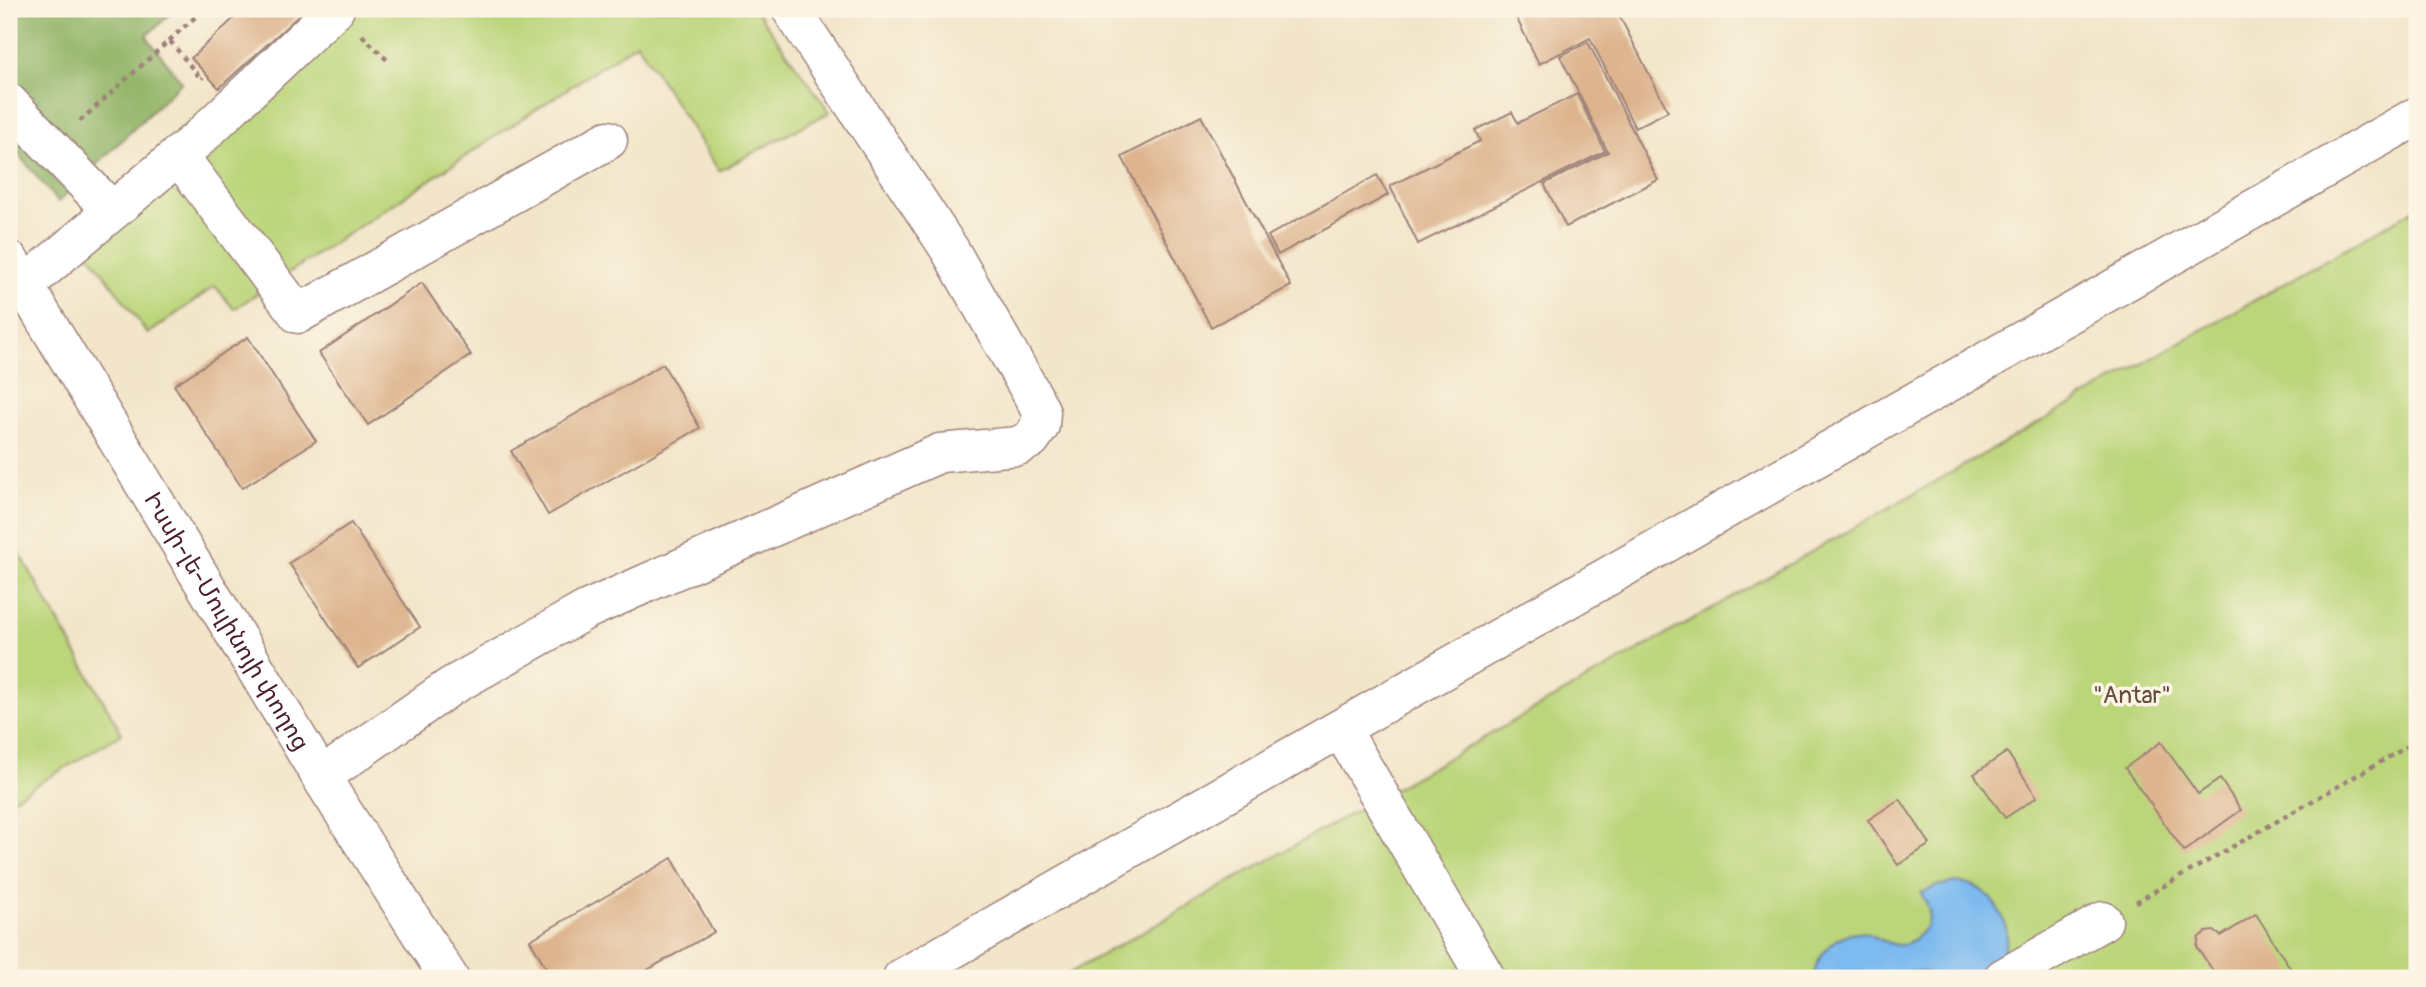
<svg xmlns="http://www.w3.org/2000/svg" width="2426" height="987" font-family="Pangolin,'Noto Sans Armenian',sans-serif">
  <rect width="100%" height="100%" fill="#fcf5e5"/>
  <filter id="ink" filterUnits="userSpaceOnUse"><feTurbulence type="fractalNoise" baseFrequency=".0143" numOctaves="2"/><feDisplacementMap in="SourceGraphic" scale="14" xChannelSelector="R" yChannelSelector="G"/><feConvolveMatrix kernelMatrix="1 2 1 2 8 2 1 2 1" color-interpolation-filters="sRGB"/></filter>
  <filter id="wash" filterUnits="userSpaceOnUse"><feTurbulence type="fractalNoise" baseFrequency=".00686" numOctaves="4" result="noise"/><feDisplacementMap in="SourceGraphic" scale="28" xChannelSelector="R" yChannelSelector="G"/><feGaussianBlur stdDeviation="1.57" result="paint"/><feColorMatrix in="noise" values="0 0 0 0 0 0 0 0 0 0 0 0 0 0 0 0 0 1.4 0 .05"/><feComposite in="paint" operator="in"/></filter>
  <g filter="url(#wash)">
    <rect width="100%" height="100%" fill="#f2e5c9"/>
    <!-- green -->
    <g fill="#bbd57a" stroke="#827a52" stroke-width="2">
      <path d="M347 9H755L830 112 719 171 637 43 234 309 215 286 148 334 86 249Z"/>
      <path d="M2417 208V978H1061Z"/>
      <path d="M9 534 122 734 9 801Z"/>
    </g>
    <!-- forest -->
    <path fill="#94b66a" stroke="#6f6a4a" stroke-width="2" d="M9 9H176L146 36 182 82 58 202 9 143Z"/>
    <!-- water -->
    <path fill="#7cbaef" stroke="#636c8d" stroke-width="2" d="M1956 882C1960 883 1967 883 1972 885 1990 892 2011 921 2006 942 2004 953 1994 965 1985 972 1974 980 1952 981 1938 978 1932 977 1934 975 1928 973 1919 970 1906 972 1898 978H1814C1813 958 1839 930 1860 932 1873 933 1884 944 1897 945 1909 946 1927 931 1929 919 1931 911 1925 901 1921 893L1937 886Z"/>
    <g id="blocks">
      <!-- building -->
      <g fill="#ddb48e">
        <path d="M244 9H306L219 88 191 58Z"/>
        <path d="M1528 9H1616L1668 111 1635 128 1590 38 1539 64 1515 15Z"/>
        <path d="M1588 42 1658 180 1566 227 1544 184 1608 152 1560 56Z"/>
        <path d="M1577 94 1605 151 1418 244 1390 186 1480 141 1475 130 1512 112 1518 123Z"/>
        <path d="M1201 116 1291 286 1211 327 1122 157Z"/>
        <path d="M1377 175 1388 195 1278 255 1268 236Z"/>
        <path d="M422 283 471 355 368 425 319 353Z"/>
        <path d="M248 337 316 441 242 488 174 385Z"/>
        <path d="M663 364 700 428 548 515 511 451Z"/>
        <path d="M351 523 420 627 358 668 289 563Z"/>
        <path d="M2161 742 2198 794 2220 779 2241 810 2184 851 2125 768Z"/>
        <path d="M2007 752 2037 797 2005 818 1974 774Z"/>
        <path d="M1900 799 1930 844 1898 865 1868 820Z"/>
        <path d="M672 858 714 932 633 978H552L530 940Z"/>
        <path d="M2256 914 2295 976 2292 978H2218L2197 947 2199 937 2206 932 2214 931 2221 936Z"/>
      </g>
    </g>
  </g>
  <g filter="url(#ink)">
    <use href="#blocks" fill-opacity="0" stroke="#9e827a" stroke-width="2"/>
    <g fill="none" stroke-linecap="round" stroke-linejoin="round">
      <defs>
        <g id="minor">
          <path d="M9 103 112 211"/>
          <path d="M178 155 298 314 608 140"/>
          <path id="s1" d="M9 260 321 777 449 978"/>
          <path d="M25 285 199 138 335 9"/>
          <path d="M1341 729 1486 978"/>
          <path d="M321 777 450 687 586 610 940 453 1018 446 1031 439 1040 426 1041 412 1033 396 950 250 791 9"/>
          <path d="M902 978 2417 116"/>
          <path d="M2003 978 2103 921"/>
        </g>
      </defs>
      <!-- minor casing -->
      <use href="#minor" stroke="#9e827a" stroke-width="41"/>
      <!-- path -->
      <g stroke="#9e827a" stroke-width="4.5" stroke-dasharray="5 5" stroke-linecap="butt">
        <path d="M362 35 388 61"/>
        <path d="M170 41 201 79 203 77"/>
        <path d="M80 121 204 9"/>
        <path d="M2136 902 2417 741"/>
      </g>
      <!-- minor -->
      <use href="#minor" stroke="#fff" stroke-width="38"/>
    </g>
  </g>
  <g text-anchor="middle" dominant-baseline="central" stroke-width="7" stroke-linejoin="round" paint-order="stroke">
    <!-- street labels -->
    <g font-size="24" fill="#4a1f2b" stroke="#fcf5e5">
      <text stroke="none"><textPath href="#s1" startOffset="422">Իսսի-լե-Մուլինոյի փողոց</textPath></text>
    </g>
    <!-- park labels -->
    <g font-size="24" fill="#664c3f" stroke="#fcf5e5">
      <text x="2132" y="695">"Antar"</text>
    </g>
  </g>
  <!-- margin -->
  <rect width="2426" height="987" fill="none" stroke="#fcf5e5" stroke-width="35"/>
</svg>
